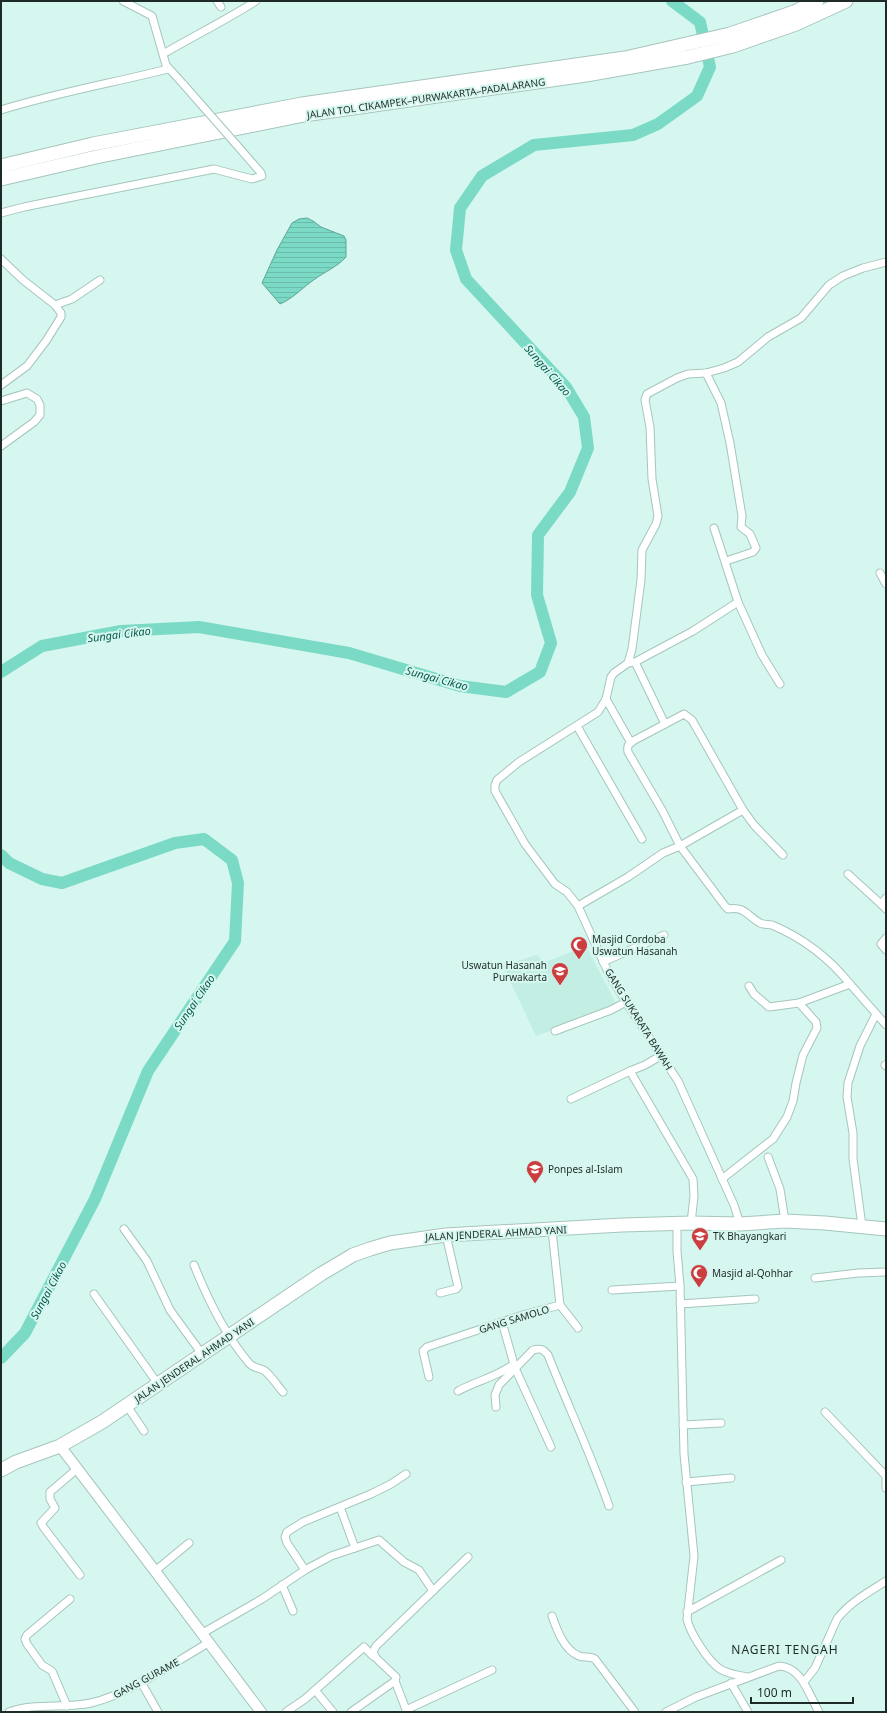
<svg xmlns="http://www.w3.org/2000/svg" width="887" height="1713" font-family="'Noto Sans',sans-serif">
  <defs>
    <pattern id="water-rules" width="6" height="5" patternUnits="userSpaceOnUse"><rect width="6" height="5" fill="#7bdac6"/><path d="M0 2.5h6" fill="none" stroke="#6abbaa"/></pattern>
  </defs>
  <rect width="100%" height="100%" fill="#d6f7ef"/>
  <!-- built -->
  <path fill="#c3eee3" d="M586 946 618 1007 536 1036 503 966 536 955 546 962Z"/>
  <!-- water -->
  <path fill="url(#water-rules)" stroke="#5fa596" d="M307 218 313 221 321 227 344 236 346 240V257C337 267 326 271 315 279 303 287 294 298 280 304L262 283 277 250 292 223 299 219Z"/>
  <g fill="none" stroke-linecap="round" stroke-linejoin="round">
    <!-- river -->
    <g stroke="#7bdac6" stroke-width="12">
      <path d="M1 672 42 646 121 631 199 627 349 653 460 686 506 692 540 672 551 643 537 595 538 535 570 492 588 448 584 417 566 387 466 279 456 250 460 208 482 176 534 145 633 135 658 124 697 96 710 67 700 22 672 1"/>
      <path d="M1 855 9 863 42 879 62 883 175 843 204 839 232 860 238 883 235 941 148 1071 95 1199 25 1333 1 1358"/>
    </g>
    <defs>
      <g id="street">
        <path d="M123 1 152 16 166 65 184 85"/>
        <path d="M217 1 221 7"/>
        <path d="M163 54C194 36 226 20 256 1"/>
        <path d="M1 110C56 93 112 83 168 69"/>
        <path d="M1 213 24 207 73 197 214 169 252 179 262 176 261 173 235 143"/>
        <path d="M1 259 23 280 55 305 61 313V317L46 341 27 366 1 385"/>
        <path d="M55 305 72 299 100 280"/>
        <path d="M706 373 721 403 730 443 742 516 741 527 750 534 756 548 753 552 726 561"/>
        <path d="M1 401 27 393 37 399 40 405V415L34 422 1 446"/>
        <path d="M714 528 738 602 762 655 780 684"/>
        <path d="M880 573 886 584"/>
        <path d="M635 662 665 724"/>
        <path d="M628 663 635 662 693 631 738 602"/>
        <path d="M606 699 631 743"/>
        <path d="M577 726 642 839"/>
        <path d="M743 810 754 825 783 855"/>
        <path d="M848 874 881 904"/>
        <path d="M886 898 881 904 886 909"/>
        <path d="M578 906 628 877 663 853 680 846 743 810 692 720 684 714 633 741C628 744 627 746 628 752L662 810 680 846 725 906 728 909C745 906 747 916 760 923 764 925 768 924 772 925 803 938 829 958 850 984"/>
        <path d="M886 938 881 944 886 950"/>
        <path d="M603 962 664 935"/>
        <path d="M749 986 754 994 769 1007 799 1003 850 984 886 1025"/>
        <path d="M555 1031 611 1010 626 1002"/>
        <path d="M662 1055 645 1065 630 1071 693 1179 694 1196 691 1223"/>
        <path d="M885 1065 886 1066"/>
        <path d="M571 1099 630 1071"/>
        <path d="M768 1157 780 1189 785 1221"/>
        <path d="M722 1179 773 1139 787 1117 793 1101 796 1083 803 1055 817 1028 816 1022 799 1003"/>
        <path d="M677 1224V1251L680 1286 684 1454 694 1556 687 1619C690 1633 708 1661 720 1669 728 1674 738 1675 747 1677"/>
        <path d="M740 1224 734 1205 678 1081 626 1002 609 974 578 906 567 892 555 884 525 844 495 791V785L497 780 519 762 598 712 606 699 611 677 614 673 628 663 632 649 641 580 642 550 656 524 658 516 652 479 650 427 645 400 647 394 677 378 688 374 706 373 724 368 738 362 768 337 801 318 829 285 843 276 863 268 886 262"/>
        <path d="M862 1226 853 1159V1133L847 1097 848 1083 860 1046 876 1014"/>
        <path d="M124 1229 147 1261 170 1310 202 1354"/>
        <path d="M194 1265C208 1300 225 1335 249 1363 254 1369 259 1367 265 1371 272 1377 277 1385 283 1392"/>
        <path d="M815 1278 858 1273 886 1272"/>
        <path d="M612 1290 680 1286"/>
        <path d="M440 1293 456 1289 458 1287 446 1235"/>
        <path d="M94 1294 158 1384"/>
        <path d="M680 1304 755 1299"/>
        <path d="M560 1305 578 1328"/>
        <path d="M502 1322 515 1368 551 1447"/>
        <path d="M429 1377 423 1351 427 1347 526 1314 560 1305 552 1230"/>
        <path d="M458 1391C476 1381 497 1377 514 1364"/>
        <path d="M127 1406 144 1431"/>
        <path d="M496 1407 495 1395 499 1385 533 1350C541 1348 543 1349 548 1355 568 1406 591 1454 609 1506"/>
        <path d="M825 1412 886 1476"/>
        <path d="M683 1425 721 1423"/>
        <path d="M77 1469 50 1492V1499L55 1508 41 1523 44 1528 80 1575"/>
        <path d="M886 1478V1488"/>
        <path d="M686 1482 731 1478"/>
        <path d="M340 1507 355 1548"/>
        <path d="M305 1570 331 1556 379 1540 404 1562 419 1570 433 1591"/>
        <path d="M155 1571 189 1543"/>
        <path d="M282 1585 293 1611"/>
        <path d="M687 1612 781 1560"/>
        <path d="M552 1616C557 1630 564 1650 579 1656 584 1658 590 1656 595 1659L635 1712"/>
        <path d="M201 1634 262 1599 305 1570 287 1543 285 1537 287 1532 303 1522 371 1494 391 1484 406 1474"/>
        <path d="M141 1682 158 1712"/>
        <path d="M804 1682 815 1668 837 1619C850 1602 869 1592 886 1581"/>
        <path d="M731 1683 748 1712"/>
        <path d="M315 1690 333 1712"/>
        <path d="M67 1706 52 1671 42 1665 27 1644 25 1639 27 1635 70 1599"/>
        <path d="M406 1710 492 1670"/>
        <path d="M9 1712C35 1702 64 1709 91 1703 129 1694 174 1663 208 1643"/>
        <path d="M286 1712 305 1699 364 1647 373 1656"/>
        <path d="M351 1712 395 1681"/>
        <path d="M407 1712 395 1681 396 1677 376 1658 373 1652 376 1646 468 1557"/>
        <path d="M666 1712 696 1697 779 1666C802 1667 809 1695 819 1712"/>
      </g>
      <path id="secondary" d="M60 1446 155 1571 261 1712"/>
      <g id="highway">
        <path d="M1 166 93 144 302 104 625 58 730 34 794 12 817 1"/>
        <path d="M1 179 96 157 304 115 586 75 688 57 733 46 796 24 846 1"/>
        <path d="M1 1470 16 1462 60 1446 102 1422 321 1274 353 1255 370 1249 390 1243 446 1235 622 1225 691 1223 740 1224 785 1221 825 1223 886 1229"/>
      </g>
    </defs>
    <!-- street casing -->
    <use href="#street" stroke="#a5c5bd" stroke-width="9"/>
    <!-- secondary casing -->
    <use href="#secondary" stroke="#a5c5bd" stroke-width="12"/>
    <!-- highway casing -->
    <use href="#highway" stroke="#a5c5bd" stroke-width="15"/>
    <!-- street -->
    <use href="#street" stroke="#fff" stroke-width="7"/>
    <!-- secondary -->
    <use href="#secondary" stroke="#fff" stroke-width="10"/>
    <!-- highway -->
    <use href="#highway" stroke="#fff" stroke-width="13"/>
    <defs>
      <path id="street-bridge" d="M184 85 235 143"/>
    </defs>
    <!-- street-bridge casing -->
    <use href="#street-bridge" stroke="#a5c5bd" stroke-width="9" stroke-linecap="butt"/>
    <!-- street-bridge -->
    <use href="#street-bridge" stroke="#fff" stroke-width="7"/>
  </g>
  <!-- icons -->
  <defs>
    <symbol id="mosque-pin" viewBox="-11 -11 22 30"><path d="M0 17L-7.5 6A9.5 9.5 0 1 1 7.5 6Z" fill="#cc3d40" stroke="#d6f7ef"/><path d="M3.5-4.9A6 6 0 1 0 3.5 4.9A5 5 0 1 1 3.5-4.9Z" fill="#fff"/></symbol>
    <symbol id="school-pin" viewBox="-11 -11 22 30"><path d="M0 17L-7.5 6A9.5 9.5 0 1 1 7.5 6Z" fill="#cc3d40" stroke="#d6f7ef"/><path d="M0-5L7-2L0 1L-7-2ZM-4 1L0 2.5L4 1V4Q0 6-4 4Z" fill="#fff"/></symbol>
  </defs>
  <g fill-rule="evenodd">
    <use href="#mosque-pin" x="569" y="935" width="20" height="27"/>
    <use href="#school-pin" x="550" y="961" width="20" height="27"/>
    <use href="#school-pin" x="525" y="1159" width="20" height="27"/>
    <use href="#school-pin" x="690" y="1226" width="20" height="27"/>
    <use href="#mosque-pin" x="689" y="1263" width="20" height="27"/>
  </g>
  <g text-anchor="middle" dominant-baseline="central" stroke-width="4" stroke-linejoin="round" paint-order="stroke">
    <!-- street labels -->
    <g font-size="10" fill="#1e2a27" stroke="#d6f7ef">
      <text transform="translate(426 98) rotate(-8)">JALAN TOL CIKAMPEK–PURWAKARTA–PADALARANG</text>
      <text transform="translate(639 1019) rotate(58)">GANG SUKARATA BAWAH</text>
      <text transform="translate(496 1233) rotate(-3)">JALAN JENDERAL AHMAD YANI</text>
      <text transform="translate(514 1319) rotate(-17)">GANG SAMOLO</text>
      <text transform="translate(194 1360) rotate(-34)">JALAN JENDERAL AHMAD YANI</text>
      <text transform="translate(146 1678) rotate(-28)">GANG GURAME</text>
    </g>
    <!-- poi labels -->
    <g font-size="10" fill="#1e2a27" stroke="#d6f7ef" text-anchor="start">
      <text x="592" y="939">Masjid Cordoba<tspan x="592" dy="12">Uswatun Hasanah</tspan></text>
      <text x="547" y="965" text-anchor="end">Uswatun Hasanah<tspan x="547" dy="12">Purwakarta</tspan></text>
      <text x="548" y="1169">Ponpes al-Islam</text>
      <text x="713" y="1236">TK Bhayangkari</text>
      <text x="712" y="1273">Masjid al-Qohhar</text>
    </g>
    <!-- water labels -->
    <g font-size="11" font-style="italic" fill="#075b4e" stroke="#d6f7ef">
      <text transform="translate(548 370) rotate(49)">Sungai Cikao</text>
      <text transform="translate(119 634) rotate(-7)">Sungai Cikao</text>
      <text transform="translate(437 678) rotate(15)">Sungai Cikao</text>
      <text transform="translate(194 1002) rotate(-56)">Sungai Cikao</text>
      <text transform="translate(48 1290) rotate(-62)">Sungai Cikao</text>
    </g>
    <!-- quarter labels -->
    <g font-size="12" letter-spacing="1" fill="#1e2a27" stroke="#d6f7ef">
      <text x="785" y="1649">NAGERI TENGAH</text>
    </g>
  </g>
  <!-- border -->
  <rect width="887" height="1713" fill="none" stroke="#1e2a27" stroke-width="4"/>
  <!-- scale -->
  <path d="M751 1697v6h102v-6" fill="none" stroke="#1e2a27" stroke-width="2"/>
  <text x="757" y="1697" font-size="12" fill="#1e2a27" stroke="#d6f7ef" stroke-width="3" paint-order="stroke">100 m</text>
</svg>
